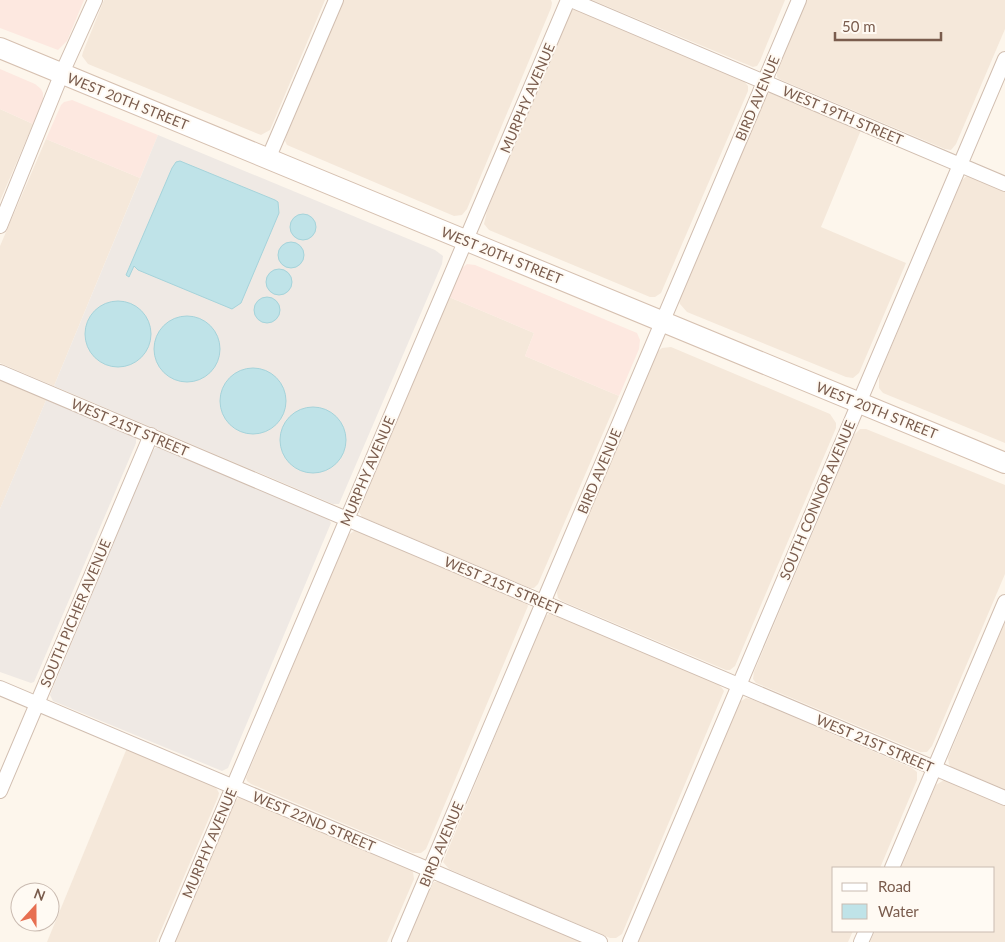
<svg xmlns="http://www.w3.org/2000/svg" width="1005" height="942" font-family="Lato,sans-serif">
  <rect width="100%" height="100%" fill="#fdf6ec"/>
  <!-- residential -->
  <g fill="#f5e8da">
    <path d="M104 0H325L270 130 261 135 88 64 82 56 83 52Z"/>
    <path d="M343 0H551L552 3 551 8 467 209 462 215 454 216 287 145 285 141 287 134Z"/>
    <path d="M592 0H785L760 61 757 66 753 67Z"/>
    <path d="M807 0H1005V29L956 144 951 150 945 149 779 79 777 77V69Z"/>
    <path d="M572 10H580L742 79 748 86V91L661 293 655 297H650L489 230 484 224 487 211 569 14Z"/>
    <path d="M770 93 861 130 821 227 906 263 859 373 853 378 846 377 687 312 680 304 679 300 764 99 767 94Z"/>
    <path d="M0 109 33 124 0 201Z"/>
    <path d="M46 139 140 178 54 386 0 363V246Z"/>
    <path d="M968 175 1005 190V443L883 393 879 388V376L962 180Z"/>
    <path d="M449 297 534 333 525 356 619 396 538 584 534 588H530L362 517 359 512Z"/>
    <path d="M671 347 830 414 836 423V428L735 666 730 670H726L562 601 558 598 557 593 558 585 656 353 662 348Z"/>
    <path d="M0 378 47 398 0 509Z"/>
    <path d="M860 429H866L1005 485V574L932 746 927 752H920L756 683 753 679 754 672 854 435Z"/>
    <path d="M354 531H358L526 602 528 606 426 849 421 853H413L251 784 247 781 246 778 347 536Z"/>
    <path d="M551 613 718 684 722 688 724 691 622 934 616 938H610L449 869 443 862 544 618 547 615Z"/>
    <path d="M1005 622V789L951 767 949 764 948 758Z"/>
    <path d="M746 698 751 699 912 768 917 772V780L880 868H834V931H853L848 942H638L738 703Z"/>
    <path d="M127 748 215 786 219 793 218 797 156 942H47Z"/>
    <path d="M944 780 1005 805V942H870L875 931H994V868H901L936 785Z"/>
    <path d="M239 798 246 799 410 869 413 872 414 879 387 942H175L234 802Z"/>
    <path d="M434 882H441L582 942H407L431 886Z"/>
  </g>
  <!-- commercial -->
  <g fill="#fde8e0">
    <path d="M0 0H84L67 41 58 50 0 28Z"/>
    <path d="M0 69 35 84 41 89 43 93V100L33 124 0 109Z"/>
    <path d="M72 100 158 135 140 178 46 139 61 105 64 102Z"/>
    <path d="M467 264 475 265 637 333 640 340 639 349 619 396 525 356 534 333 449 297 461 269Z"/>
  </g>
  <!-- industrial -->
  <g fill="#efe9e4">
    <path d="M158 135 435 250 443 256 442 264 339 504H333L54 386Z"/>
    <path d="M47 398 135 436 136 438V443L34 682 31 683 0 672V509Z"/>
    <path d="M156 447 163 448 327 517 331 523 228 768 222 771 53 701 50 695 151 453Z"/>
  </g>
  <!-- water -->
  <g fill="#bfe3e8" stroke="#a5d3da">
    <path d="M180 161 275 200 278 202 279 213 241 303 232 309 138 270 134 266 129 277 126 275 172 168 176 162Z"/>
    <circle cx="303" cy="227" r="13"/>
    <circle cx="291" cy="255" r="13"/>
    <circle cx="279" cy="282" r="13"/>
    <circle cx="267" cy="310" r="13"/>
    <circle cx="118" cy="334" r="33"/>
    <circle cx="187" cy="349" r="33"/>
    <circle cx="253" cy="401" r="33"/>
    <circle cx="313" cy="440" r="33"/>
  </g>
  <g fill="none" stroke-linecap="round" stroke-linejoin="round">
    <defs>
      <g id="street">
        <path d="M571 0 1005 184"/>
        <path d="M268 159 336 0"/>
        <path d="M0 226 62 73 95 0"/>
        <path d="M0 372 1005 798"/>
        <path d="M0 688 600 942"/>
        <path d="M0 791 151 435"/>
        <path d="M892 868 1005 602"/>
        <path d="M167 942 568 0"/>
        <path d="M399 942 799 0"/>
        <path d="M630 942 1005 59"/>
        <path d="M861 942 866 931"/>
      </g>
      <path id="secondary" d="M0 48 1005 463"/>
    </defs>
    <!-- street casing -->
    <use href="#street" stroke="#d1beb0" stroke-width="16"/>
    <!-- secondary casing -->
    <use href="#secondary" stroke="#d6c0b0" stroke-width="22"/>
    <!-- street -->
    <use href="#street" stroke="#fff" stroke-width="14"/>
    <!-- secondary -->
    <use href="#secondary" stroke="#fff" stroke-width="20"/>
  </g>
  <g text-anchor="middle" dominant-baseline="central" stroke-width="4" stroke-linejoin="round" paint-order="stroke">
    <!-- street labels -->
    <g font-size="14" fill="#7a5c4d" stroke="#fffaf3">
      <text transform="translate(527 98) rotate(-67)">MURPHY AVENUE</text>
      <text transform="translate(757 98) rotate(-67)">BIRD AVENUE</text>
      <text transform="translate(128 101) rotate(22)">WEST 20TH STREET</text>
      <text transform="translate(843 115) rotate(23)">WEST 19TH STREET</text>
      <text transform="translate(502 255) rotate(22)">WEST 20TH STREET</text>
      <text transform="translate(877 410) rotate(22)">WEST 20TH STREET</text>
      <text transform="translate(130 427) rotate(23)">WEST 21ST STREET</text>
      <text transform="translate(367 471) rotate(-67)">MURPHY AVENUE</text>
      <text transform="translate(599 471) rotate(-67)">BIRD AVENUE</text>
      <text transform="translate(817 500) rotate(-67)">SOUTH CONNOR AVENUE</text>
      <text transform="translate(503 585) rotate(23)">WEST 21ST STREET</text>
      <text transform="translate(75 613) rotate(-67)">SOUTH PICHER AVENUE</text>
      <text transform="translate(875 743) rotate(23)">WEST 21ST STREET</text>
      <text transform="translate(314 821) rotate(23)">WEST 22ND STREET</text>
      <text transform="translate(209 843) rotate(-67)">MURPHY AVENUE</text>
      <text transform="translate(441 844) rotate(-67)">BIRD AVENUE</text>
    </g>
  </g>
  <!-- legend -->
  <rect x="832" y="867" width="162" height="65" fill="#fffaf3" stroke="#cabbb1"/>
  <rect x="842" y="883" width="25" height="8" fill="#ffffff" stroke="#cabbb1"/>
  <text x="878" y="892" font-size="15" fill="#7a5c4d">Road</text>
  <rect x="842" y="904" width="25" height="15" fill="#bfe3e8" stroke="#cabbb1"/>
  <text x="878" y="917" font-size="15" fill="#7a5c4d">Water</text>
  <!-- north arrow -->
  <g transform="translate(35 907) rotate(21)"><circle r="24" fill="#fffaf3" stroke="#cabbb1"/>
  <path d="M0-4L9 19L0 12L-9 19Z" fill="#e76f51"/>
  <text y="-8" font-size="14" font-weight="bold" text-anchor="middle" fill="#7a5c4d">N</text>
  </g>
  <!-- scale -->
  <path d="M835 32v8h106v-8" fill="none" stroke="#7a5c4d" stroke-width="2.5"/>
  <text x="842" y="32" font-size="15" fill="#7a5c4d" stroke="#fffaf3" stroke-width="4" paint-order="stroke">50 m</text>
</svg>
